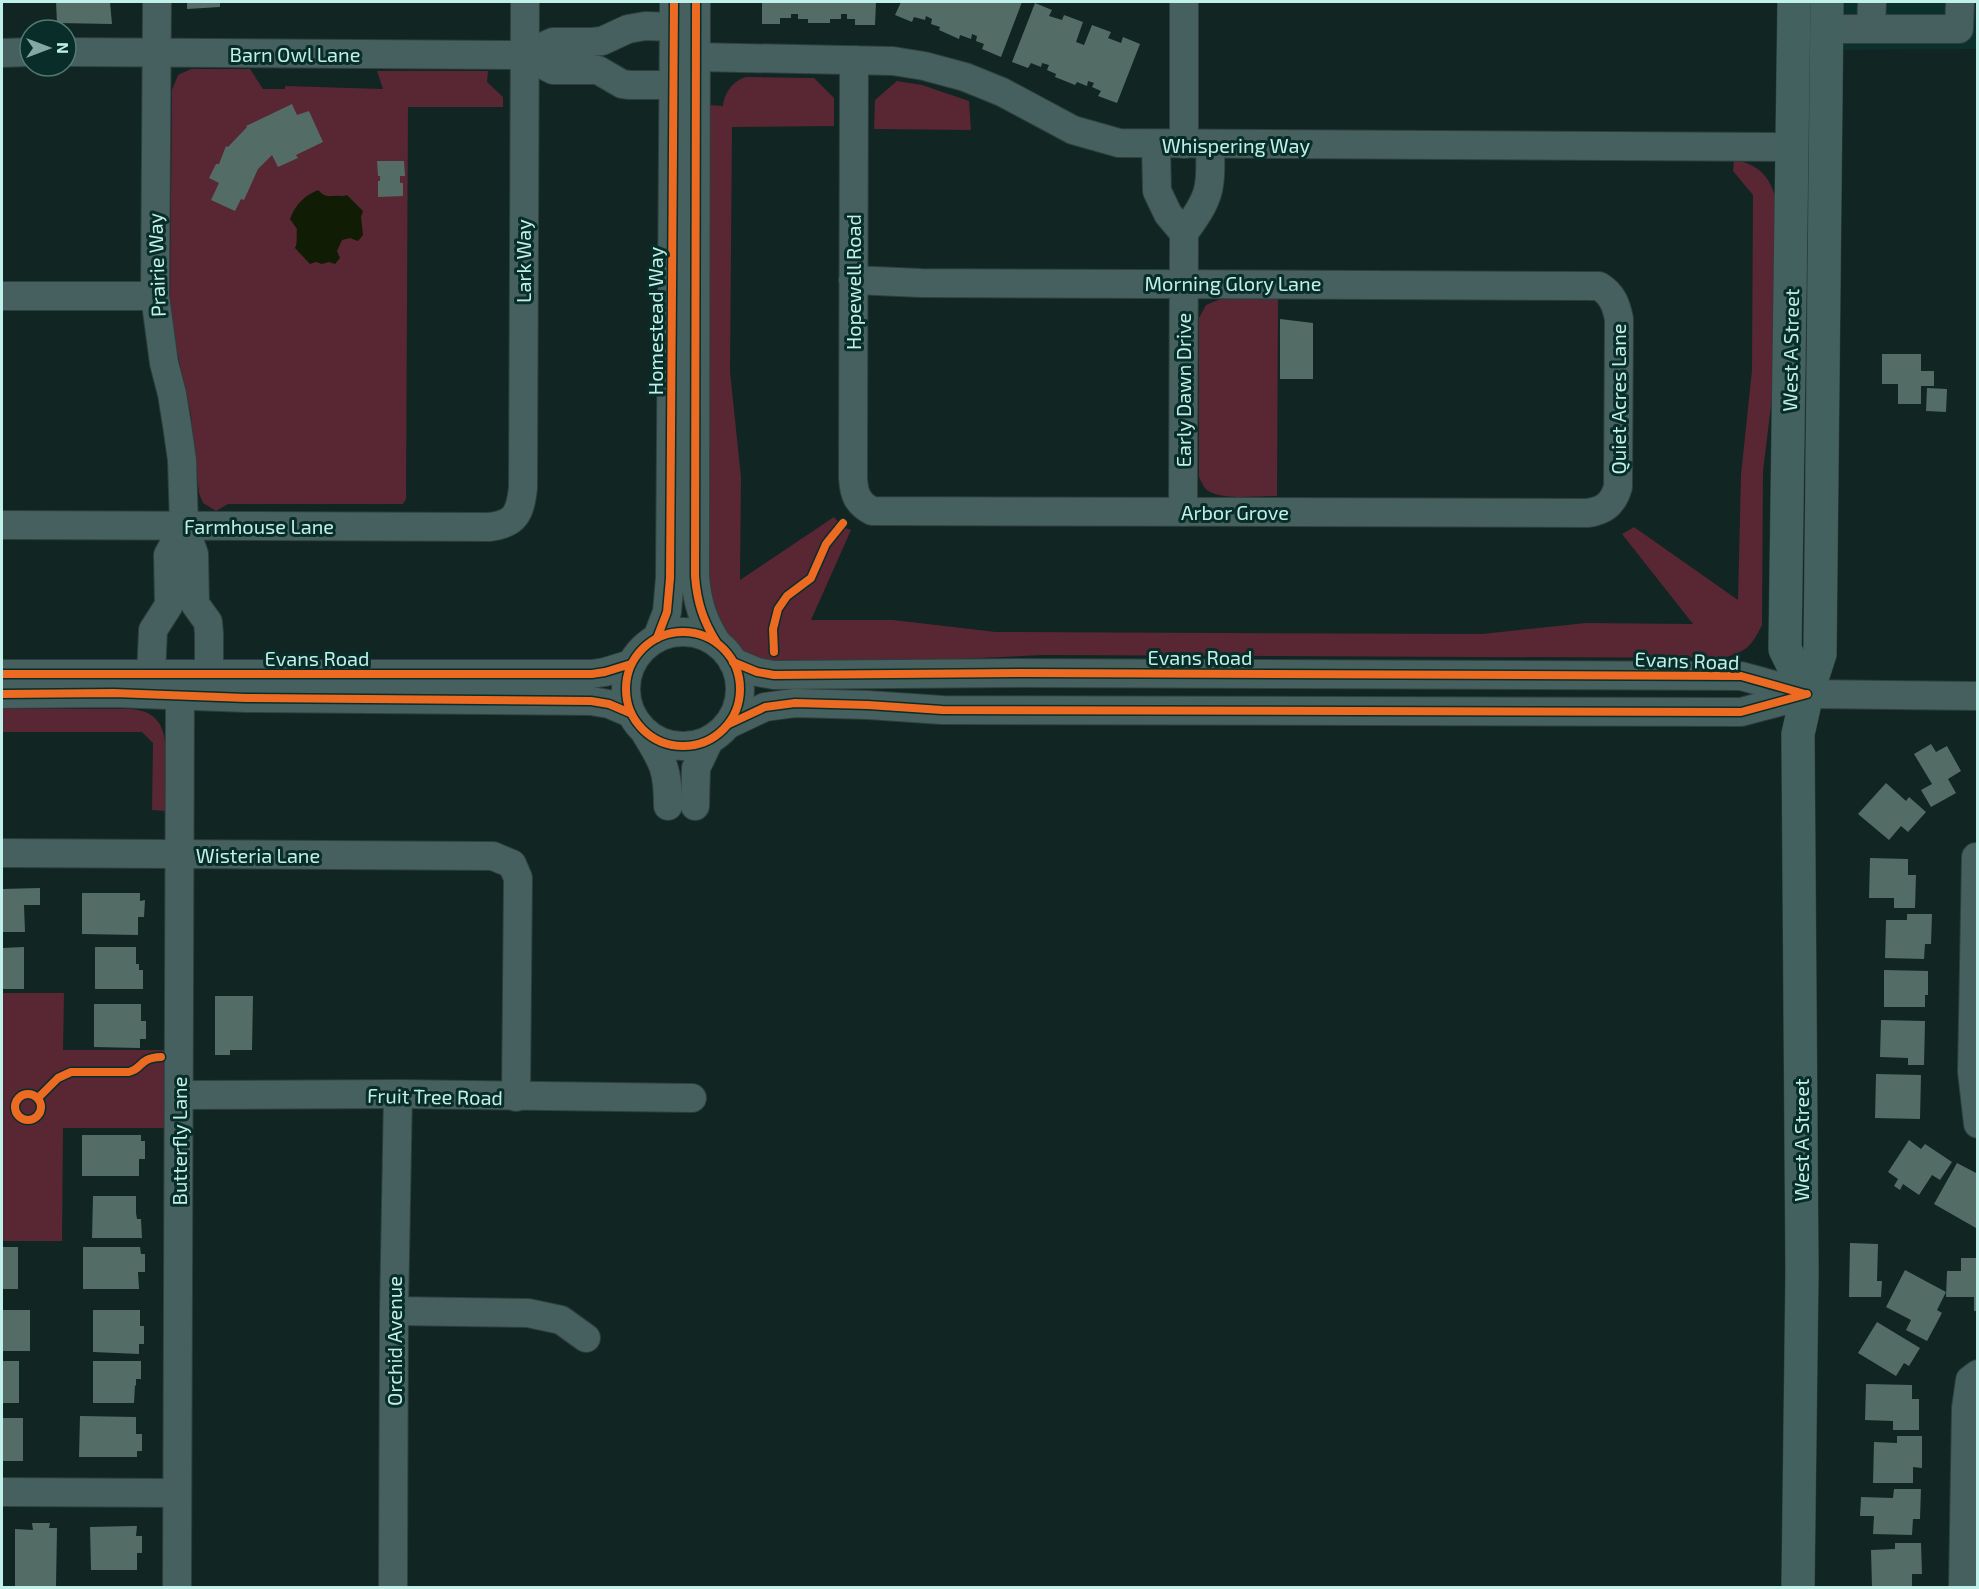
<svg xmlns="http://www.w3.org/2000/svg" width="1979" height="1589" font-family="'Exo 2',sans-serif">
  <rect width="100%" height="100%" fill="#112523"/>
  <!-- built -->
  <path fill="#0b302d" d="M1841 2H1977V49L1841 50Z"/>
  <!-- green -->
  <g fill="#592633">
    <path d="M191 69H250L263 89H285V86L383 89 377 71H488L487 82 503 97V107H408L406 499 403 504H228L216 511 203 503 199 493 191 415 175 342 170 301 172 90 178 75Z"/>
    <path d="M746 77 814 78 834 98V126L732 127 730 372 741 477 740 580 834 517 843 527 851 530 811 620H893L996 632 1482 634 1586 623 1693 624 1622 534 1634 527 1738 600 1741 475 1752 370 1753 195 1733 171 1734 160C1761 164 1772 180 1777 204L1775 373 1763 471 1762 625C1751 647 1747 651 1723 658L1043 655 851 664H774L739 652 730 643 709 603V105L723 106C724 93 734 80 746 77Z"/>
    <path d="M897 81 922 85 969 101 971 130 874 129 875 100Z"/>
    <path d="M1223 298H1278L1277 496C1259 496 1226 500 1210 492 1204 489 1202 483 1199 477V318L1206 305Z"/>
    <path d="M2 709H131C168 712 166 741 166 769 166 783 166 797 166 811L152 810 153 743 142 732H2Z"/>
    <path d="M2 993H64L63 1050H165L164 1128H63L62 1241H2Z"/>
  </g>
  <!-- water -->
  <path fill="#101c03" d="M318 190C325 197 326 196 334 196 339 195 342 197 347 195L363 211 361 217 363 235 358 241 350 238 342 240 337 251 340 258 335 264 329 262 322 264 316 262 310 264 295 248C298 242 296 235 297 229L290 219C295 205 304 196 318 190Z"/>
  <!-- building -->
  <g fill="#536d66">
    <path d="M56 2H110L112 24 57 23Z"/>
    <path d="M187 2H220V7L187 9Z"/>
    <path d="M762 2H876L875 25H855V19H847V14H841V19H830V23H808V19H798V14H791V18H780V24H762Z"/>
    <path d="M901 2H1022L1001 57 982 49 984 44 976 41 977 36 972 34 971 39 960 35 959 39 939 30 940 27 931 24 932 19 926 16 925 20 914 17 912 22 895 15Z"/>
    <path d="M1035 3 1052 10 1049 16 1062 20 1064 15 1083 22 1076 42 1084 45 1092 25 1111 32 1108 38 1121 43 1123 37 1140 44 1117 103 1098 96 1101 91 1092 87 1094 83 1088 81 1087 86 1077 82 1075 85 1055 77 1056 74 1047 70 1049 65 1042 63 1041 67 1031 63 1028 68 1012 62Z"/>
    <path d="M292 104 297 115 309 111 323 142 296 155 298 158 278 167 272 155 258 169 244 200 241 199 235 211 211 200 219 183 209 178 216 164H219L226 146 228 147 247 127 246 126Z"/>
    <path d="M377 161H404L405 176H400V183H403V196L378 197V181H380V176H378Z"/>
    <path d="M1280 319 1313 323V379H1280Z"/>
    <path d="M1882 354H1921V371H1934V386H1921V404H1898V384H1882Z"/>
    <path d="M1927 388 1947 389 1946 412 1926 411Z"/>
    <path d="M1931 744 1936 752 1947 746 1961 771 1948 779 1956 793 1931 807 1921 790 1932 784 1914 754Z"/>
    <path d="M1886 783 1906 801 1909 797 1926 812 1908 832 1901 826 1889 840 1858 814Z"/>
    <path d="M1870 858 1908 859V875H1916L1915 908H1894V898H1869Z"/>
    <path d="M40 888V905H24L25 932H2V889Z"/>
    <path d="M82 893H140V901L145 900 144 917H138V935L82 934Z"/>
    <path d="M1907 914H1932L1931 944H1925L1924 959 1885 958 1886 920H1907Z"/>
    <path d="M24 947V989H2V948Z"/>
    <path d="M95 947H136V964H139V970H143V989H95Z"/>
    <path d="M1884 970 1928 971V995H1925V1007H1884Z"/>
    <path d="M215 996H253L252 1050H230V1055H215Z"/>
    <path d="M94 1004H141V1021H146V1039H140V1048L94 1047Z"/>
    <path d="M1881 1020 1925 1021 1924 1065H1908V1058L1880 1057Z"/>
    <path d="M1876 1074 1921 1075 1920 1119 1875 1118Z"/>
    <path d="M82 1135H141V1141H145V1159H139V1176H82Z"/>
    <path d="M1909 1140 1921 1149 1925 1144 1952 1162 1940 1180 1932 1175 1919 1195 1903 1184 1900 1190 1894 1186 1898 1179 1888 1172Z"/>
    <path d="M1957 1163 1978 1174 1976 1228 1934 1204Z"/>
    <path d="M93 1196H136V1213L137 1219H141L142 1238H92Z"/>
    <path d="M1850 1243 1878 1244 1877 1281H1882L1881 1297H1849Z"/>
    <rect x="2" y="1247" width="16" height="42"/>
    <path d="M83 1247H140L141 1254H145V1272H138L139 1289H83Z"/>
    <path d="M1961 1258H1978V1311H1974V1297H1946L1947 1271H1961Z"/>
    <path d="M1905 1270 1946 1292 1937 1310 1942 1313 1927 1341 1906 1330 1911 1320 1886 1307Z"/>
    <rect x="2" y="1310" width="28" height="41"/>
    <path d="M93 1310H140V1326H144V1344H139V1354L93 1352Z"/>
    <path d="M1877 1322 1920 1348 1909 1366 1904 1363 1896 1376 1858 1353Z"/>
    <rect x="2" y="1361" width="17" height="42"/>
    <path d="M93 1361H141V1379H136V1386L135 1385 134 1403H93Z"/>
    <path d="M1866 1384 1912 1385V1399H1919V1430H1893V1421L1865 1420Z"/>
    <path d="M80 1416 136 1417V1434H142V1451H137V1457H79Z"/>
    <rect x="2" y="1418" width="21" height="43"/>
    <path d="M1897 1436H1922V1468L1913 1467V1483H1873L1874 1442 1897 1443Z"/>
    <path d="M1894 1489H1921L1920 1519H1913L1912 1535 1873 1534 1874 1516H1860L1861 1497 1893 1498Z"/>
    <path d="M32 1523H50L49 1528H57L56 1586H15V1529L33 1530Z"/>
    <path d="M133 1526H137L136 1536H142V1553H137V1570H91L90 1527Z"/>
    <path d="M1895 1543H1921L1922 1574H1912V1588H1872L1871 1550 1895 1549Z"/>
  </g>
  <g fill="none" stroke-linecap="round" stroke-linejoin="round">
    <defs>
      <g id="minor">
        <path d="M157 2 155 296 164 363 172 394 177 425 182 460 184 526 194 554 195 604 208 622 209 634V674L180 695"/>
        <path d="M696 2 695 576C697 602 703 621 717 643"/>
        <path d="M1826 29H1959L1960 2"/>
        <path d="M1871 29 1872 2"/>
        <path d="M66 52 524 55 553 42H592L602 41 628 29 645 26 674 27 696 57"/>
        <path d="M2 53 30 52"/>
        <path d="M524 55 553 70H598L622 84 630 85H673L685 70"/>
        <path d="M696 57 893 61 924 66 965 77 1002 92 1073 130 1119 143 1792 147"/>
        <path d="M1156 144 1157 191 1168 214 1184 233"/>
        <path d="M1184 144V2"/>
        <path d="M853 280 921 283 1599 286C1612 294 1616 304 1619 319L1618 487C1613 504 1604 511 1587 513L872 511C857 503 854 494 853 478L854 60"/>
        <path d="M2 296H155"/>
        <path d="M1183 512 1184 233C1211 196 1211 190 1210 145"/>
        <path d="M2 525 489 527C516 524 520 513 523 488L525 2"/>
        <circle cx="683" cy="689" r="57"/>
        <path d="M657 638 667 612 670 578 674 2"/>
        <path d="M733 662 757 672 774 675 1024 673 1741 676 1807 694 1978 696"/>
        <path d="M2 674H592L605 672 631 664"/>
        <path d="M166 685 151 675 153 630 169 605 168 555 184 526"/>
        <path d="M2 694 114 693 246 698 591 701 609 704 630 713"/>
        <path d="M729 724 765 707 795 703 868 705 942 710 1741 712 1805 695"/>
        <path d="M646 734C664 763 668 771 668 806"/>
        <path d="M695 806 696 768 709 741"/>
        <path d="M2 853 493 856 512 864 518 878 516 1097"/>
        <path d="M1976 857 1972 1072 1978 1124"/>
        <path d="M179 1095 398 1094 692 1098"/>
        <path d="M394 1311 528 1313 561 1320 586 1338"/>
        <path d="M2 1492 177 1493"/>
        <path d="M177 1588 180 695"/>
        <path d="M393 1588 394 1311 398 1094"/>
        <path d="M1963 1588 1966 1408 1970 1380 1978 1374"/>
      </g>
      <g id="major">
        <path d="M1794 2 1785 649 1807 694"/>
        <path d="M1798 1588 1802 1272 1798 734 1807 694 1820 654 1827 2"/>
      </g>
    </defs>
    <!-- minor casing -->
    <use href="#minor" stroke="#2d3f3d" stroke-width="30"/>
    <!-- major casing -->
    <use href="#major" stroke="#2d3f3d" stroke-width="34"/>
    <!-- minor -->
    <use href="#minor" stroke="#45605e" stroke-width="28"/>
    <!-- major -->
    <use href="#major" stroke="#43615e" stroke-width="33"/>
    <defs>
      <g id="cycleway">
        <path d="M696 2 695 576C697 602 703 621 717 643"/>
        <circle cx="683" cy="689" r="57"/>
        <path d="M657 638 667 612 670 578 674 2"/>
        <path d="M774 652 773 629 778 609 787 596 811 578 826 544 843 523"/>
        <path d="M733 662 757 672 774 675 1024 673 1741 676 1805 694"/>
        <path d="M2 674H592L605 672 631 664"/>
        <path d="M2 694 114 693 246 698 591 701 609 704 630 713"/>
        <path d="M729 724 765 707 795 703 868 705 942 710 1741 712 1807 694"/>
        <circle cx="28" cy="1107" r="13"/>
        <path d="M38 1098 58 1078 71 1072H129C144 1068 138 1058 161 1057"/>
      </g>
    </defs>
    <!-- cycleway casing -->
    <use href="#cycleway" stroke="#092d29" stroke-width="11"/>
    <!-- cycleway -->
    <use href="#cycleway" stroke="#ed6a23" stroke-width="8"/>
  </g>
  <g text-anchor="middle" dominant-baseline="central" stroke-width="6" stroke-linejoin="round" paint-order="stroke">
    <!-- street labels -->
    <g font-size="20" fill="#c0f0ea" stroke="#092d29">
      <text x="295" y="54">Barn Owl Lane</text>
      <text x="1236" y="145">Whispering Way</text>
      <text transform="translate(523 261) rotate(-90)">Lark Way</text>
      <text transform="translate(156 265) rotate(-92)">Prairie Way</text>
      <text transform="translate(853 282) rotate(-90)">Hopewell Road</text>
      <text x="1233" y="283">Morning Glory Lane</text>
      <text transform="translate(655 321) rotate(-90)">Homestead Way</text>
      <text transform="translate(1790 350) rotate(-89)">West A Street</text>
      <text transform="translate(1183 390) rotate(-90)">Early Dawn Drive</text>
      <text transform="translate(1618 399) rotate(-90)">Quiet Acres Lane</text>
      <text x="1235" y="512">Arbor Grove</text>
      <text x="259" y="526">Farmhouse Lane</text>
      <text x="1200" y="657">Evans Road</text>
      <text x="317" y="658">Evans Road</text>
      <text transform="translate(1687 660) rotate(2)">Evans Road</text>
      <text x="258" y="855">Wisteria Lane</text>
      <text transform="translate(435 1096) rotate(1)">Fruit Tree Road</text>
      <text transform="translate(1801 1140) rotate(-90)">West A Street</text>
      <text transform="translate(179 1141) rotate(-90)">Butterfly Lane</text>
      <text transform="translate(394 1341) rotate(-90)">Orchid Avenue</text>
    </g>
  </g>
  <!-- border -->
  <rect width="1979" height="1589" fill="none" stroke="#c0f0ea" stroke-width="6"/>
  <!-- north arrow -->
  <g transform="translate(48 48) rotate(90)"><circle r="28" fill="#092d29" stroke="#527b76" stroke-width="1.5"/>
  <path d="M0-4.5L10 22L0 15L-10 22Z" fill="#83a9a4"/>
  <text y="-9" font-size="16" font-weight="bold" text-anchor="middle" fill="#c0f0ea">N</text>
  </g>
</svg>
